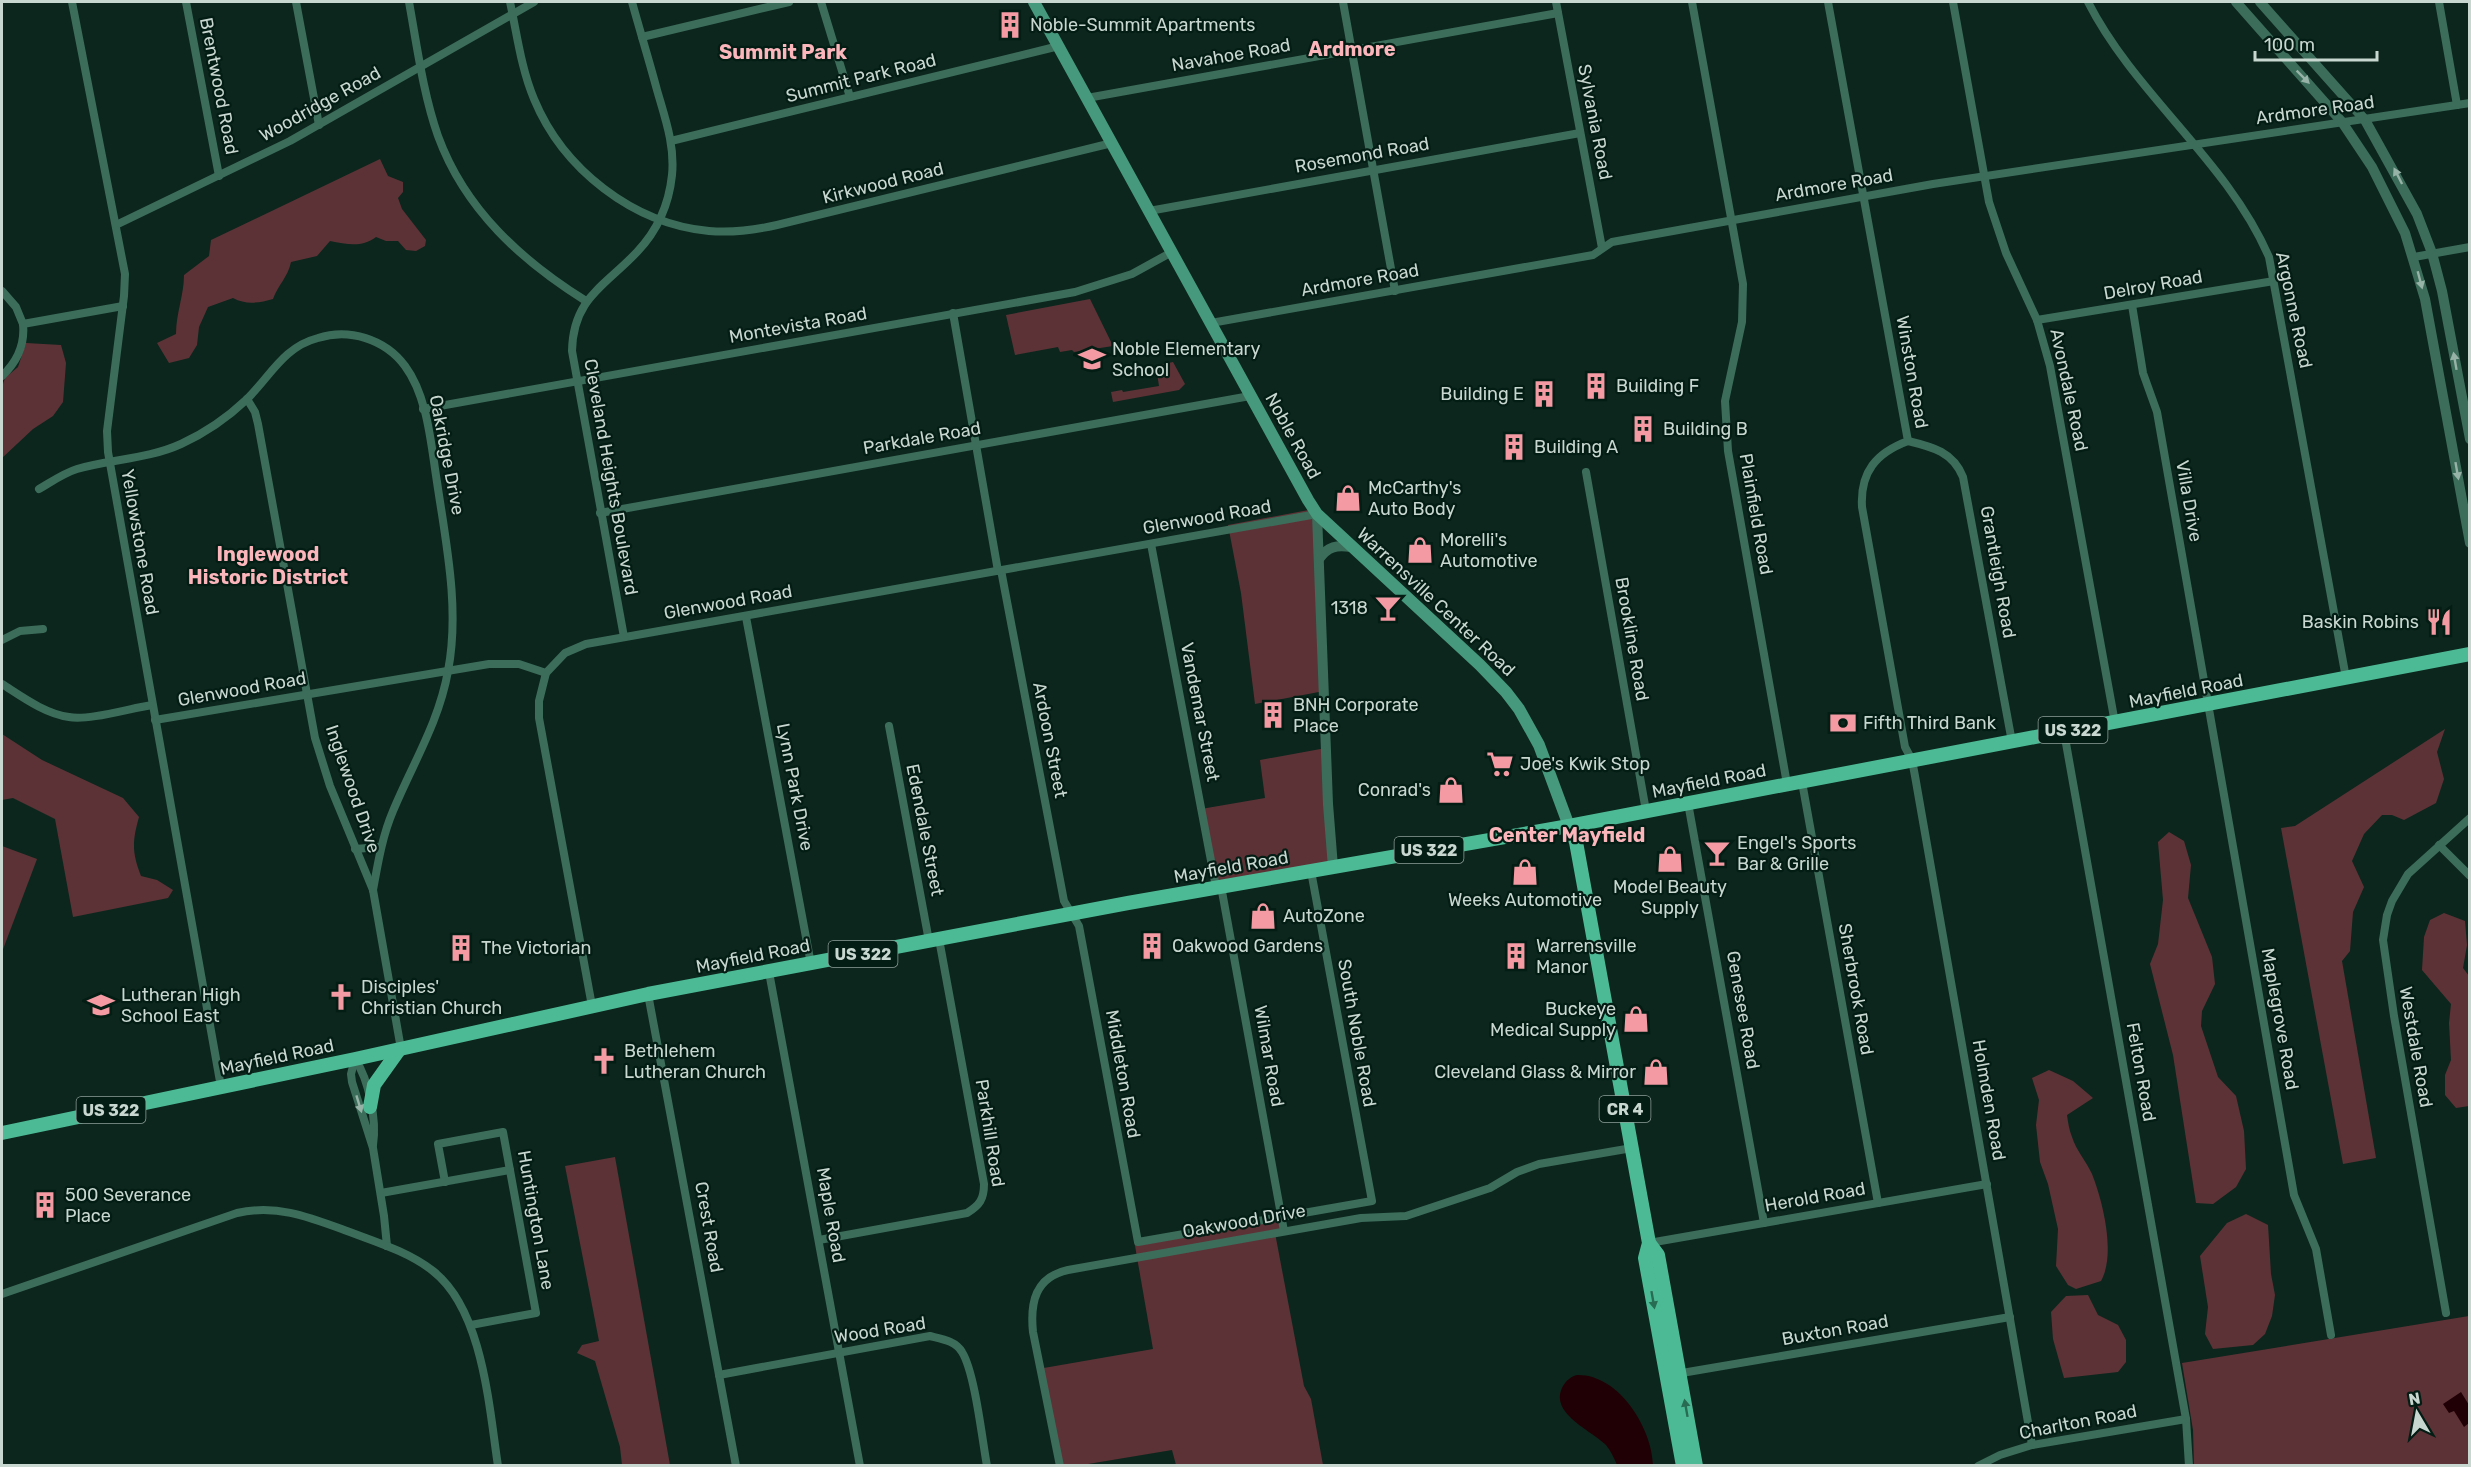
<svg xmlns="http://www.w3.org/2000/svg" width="2471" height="1467" font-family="Rubik,sans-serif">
  <rect width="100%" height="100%" fill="#0c261d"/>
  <!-- green -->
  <g fill="#5d3236">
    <path d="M380 159 388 176 403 182V192L398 198 402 209 426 240 425 246 416 251 406 250 398 241H386L376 237C361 248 347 244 330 241L317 256 291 262C288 277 278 285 273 299 259 303 246 305 233 298L208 307 199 327 197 345 189 358 169 363 157 343 176 334C176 313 184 295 184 275L209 256 211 240Z"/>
    <path d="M1090 299 1113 346 1074 352 1072 350 1060 352 1058 347 1015 355 1006 315Z"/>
    <path d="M26 343 61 345 66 363 63 402 53 416 33 429 2 458V387L5 378 18 367Z"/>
    <path d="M1173 362 1185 384 1179 390 1113 402 1111 392 1122 390 1123 392 1159 386 1156 366Z"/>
    <path d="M1314 509 1324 691 1255 704 1241 593 1228 525Z"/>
    <path d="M2445 729 2437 752 2444 779 2436 803 2404 820 2392 815H2382L2364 834 2352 861 2364 887 2353 912 2350 951 2342 961 2376 1158 2343 1164 2281 828 2295 826Z"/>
    <path d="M2 734 42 760 123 798 139 817C132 842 132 853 141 876L157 880 173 890 168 898 73 917 55 819 13 798 2 800Z"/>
    <path d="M1326 748 1333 867 1216 887 1201 809 1265 798 1260 760Z"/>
    <path d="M2169 832 2184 841 2191 865 2188 898 2212 957 2215 984 2202 1011 2201 1026 2218 1077 2236 1096 2244 1131 2246 1169 2236 1187 2213 1204 2196 1203 2173 1055 2150 964 2158 944 2163 900 2158 842Z"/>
    <path d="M2 846 37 859 2 952Z"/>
    <path d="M2444 913 2465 921 2467 945 2463 968 2469 976V1106L2456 1108 2445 1095V1075L2451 1060 2449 1023 2451 1004 2422 970 2424 937 2430 920Z"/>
    <path d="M2049 1070 2073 1081 2093 1098 2067 1115C2068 1122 2069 1130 2072 1137 2076 1150 2086 1161 2092 1174 2103 1202 2116 1254 2101 1281L2076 1289 2068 1285 2056 1266 2058 1229 2048 1184 2040 1162 2036 1125 2039 1100 2032 1078Z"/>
    <path d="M615 1157 670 1465H622L620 1447 595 1361 577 1353 582 1345 599 1341 565 1166Z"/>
    <path d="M2246 1214 2268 1225 2271 1274 2275 1295 2272 1316 2265 1334 2253 1345 2213 1349 2205 1334 2208 1307 2200 1256 2227 1223Z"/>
    <path d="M1282 1217 1284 1231 1275 1233 1304 1386 1311 1399 1323 1465H1176L1172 1450 1082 1465H1057L1038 1369 1153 1349 1134 1240Z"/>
    <path d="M2088 1295 2098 1315 2118 1325 2126 1340V1362L2118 1372 2064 1378 2053 1339 2051 1312 2066 1296Z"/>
    <path d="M2469 1316V1465H2194L2193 1430 2182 1363Z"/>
  </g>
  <!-- water -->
  <g fill="#200005">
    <path d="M1577 1375C1619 1374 1652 1428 1653 1465H1617C1614 1458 1611 1451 1606 1445 1591 1430 1548 1413 1563 1386 1566 1381 1570 1377 1577 1375Z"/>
    <path d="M2461 1392 2469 1405V1423L2464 1427 2454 1411 2449 1413 2443 1404Z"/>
  </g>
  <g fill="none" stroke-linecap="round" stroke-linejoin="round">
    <!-- minor -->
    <g stroke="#3c6d5b" stroke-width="8">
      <path d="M72 2 125 274 124 296 107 431 108 452 221 1087"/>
      <path d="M186 2 219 176"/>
      <path d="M296 2 319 125"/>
      <path d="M409 2C417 46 423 93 438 136 465 210 522 261 586 301"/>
      <path d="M510 2C517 34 521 68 534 99 563 169 633 224 709 231 732 233 755 230 777 225L1112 143"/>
      <path d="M821 2 850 97"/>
      <path d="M1343 2 1395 291"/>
      <path d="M1556 2 1602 248"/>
      <path d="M1692 2 1743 284 1742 322 1725 401 1728 451 1787 784"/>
      <path d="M1828 2 1908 441C1876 453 1860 472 1862 507L1905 747 1912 760 1915 776 2032 1445"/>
      <path d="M1953 2 1989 202 2006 253 2037 320 2050 366 2115 723"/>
      <path d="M2088 2C2136 96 2227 160 2269 257L2346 678"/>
      <path d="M2439 2 2457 105"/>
      <path d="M642 37 789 2"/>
      <path d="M1087 98 1558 13"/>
      <path d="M671 141 1059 46"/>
      <path d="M1149 211 1580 133"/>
      <path d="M116 225 290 141 534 2"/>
      <path d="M2414 257 2470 247"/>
      <path d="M2 291 16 307 23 324"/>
      <path d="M2132 305 2143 373 2157 412 2294 1195 2316 1249 2331 1335"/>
      <path d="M953 313 998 571"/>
      <path d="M2037 320 2274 281"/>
      <path d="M1211 323 1593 255 1612 242 1933 184 2470 103"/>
      <path d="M2 376C17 362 25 344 23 324L123 306"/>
      <path d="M247 399 255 412 258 424 315 738 330 786 373 890 401 1049"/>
      <path d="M423 409 1075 292 1132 274 1172 252"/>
      <path d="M1908 441C1933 447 1953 452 1963 477L2012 742"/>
      <path d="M1586 472 1646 811"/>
      <path d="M39 489C51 482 64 473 77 469 112 459 148 459 181 444 205 433 227 418 246 400 270 377 283 347 318 338 349 328 385 339 405 366 428 397 431 445 437 482 446 543 460 609 448 671 439 722 413 763 393 811 382 837 378 863 373 890"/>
      <path d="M600 513 1250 396"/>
      <path d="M1151 544 1216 887"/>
      <path d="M1001 570 1064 901 1079 926 1138 1242 1372 1201 1311 871"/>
      <path d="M746 617 811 964"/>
      <path d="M624 637 572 351C573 298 605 286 637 252 657 231 669 204 672 175 675 145 665 118 657 90 649 60 640 31 632 2"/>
      <path d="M2 640 20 631 43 629"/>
      <path d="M546 673 539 701V718L592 1006"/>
      <path d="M2 684C21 696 45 714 69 717 88 721 131 708 152 705"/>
      <path d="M155 720 489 664H519L546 673 565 653 586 644 1317 514"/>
      <path d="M889 726 929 941"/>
      <path d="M2064 732 2186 1419 2189 1466"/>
      <path d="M1802 782 1878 1203"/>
      <path d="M1688 803 1764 1223"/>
      <path d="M2439 845 2470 876"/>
      <path d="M355 849 380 847"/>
      <path d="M1221 886 1284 1231"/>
      <path d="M769 972 860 1466"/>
      <path d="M648 994 736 1466"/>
      <path d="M355 1059 351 1074 352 1082 373 1148 384 1216 387 1246"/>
      <path d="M355 1059C369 1080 377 1120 373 1145"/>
      <path d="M445 1182 438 1144 503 1132 536 1313 471 1325"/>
      <path d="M381 1193 510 1170"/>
      <path d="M819 1240 967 1213C980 1205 984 1199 984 1184L939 939"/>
      <path d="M1649 1243 1987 1184"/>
      <path d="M2 1294 237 1213C277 1204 309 1217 347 1231 376 1242 409 1252 433 1271 483 1310 489 1407 498 1466"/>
      <path d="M2446 1313 2394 1016 2383 940 2387 915 2392 901 2408 874 2470 818"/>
      <path d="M1676 1374 2010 1317"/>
      <path d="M719 1375 930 1336C942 1339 956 1341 962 1352 975 1373 982 1439 987 1466"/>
      <path d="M1060 1466 1033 1332C1030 1303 1035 1277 1068 1270L1361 1218 1406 1216 1490 1188 1517 1172 1539 1164 1632 1148"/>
      <path d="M1978 1466 2000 1455 2032 1445 2186 1419"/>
    </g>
    <!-- tertiary -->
    <g stroke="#3c6d5b" stroke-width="10">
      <path d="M2236 2 2342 122 2372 167 2405 233 2425 299 2470 543"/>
      <path d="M2260 2 2365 120 2417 214 2432 253 2442 291 2470 439"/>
      <path d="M1317 514 1328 804 1333 867"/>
      <path d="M1319 559C1328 546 1337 545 1351 547"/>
    </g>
    <!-- secondary -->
    <path stroke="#46997c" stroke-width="12" d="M1034 2 1308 500 1317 514 1480 665 1506 692 1519 709 1539 745 1569 826"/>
    <!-- primary -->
    <g stroke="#4cbb95" stroke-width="14">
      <path d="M1569 826 1576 842 1649 1243 1645 1258 1683 1466"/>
      <path d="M370 1107 374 1085 399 1050"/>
      <path d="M2 1133 355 1059 648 994 1128 903 1569 826 2470 654"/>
      <path d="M1649 1243 1658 1255 1696 1466"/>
    </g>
  </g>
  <!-- one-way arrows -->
  <defs><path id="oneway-solid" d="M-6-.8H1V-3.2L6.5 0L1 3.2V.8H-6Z" transform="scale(1.5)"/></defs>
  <g fill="#97b2a7">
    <use href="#oneway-solid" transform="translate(2303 77) rotate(45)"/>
    <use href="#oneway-solid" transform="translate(2398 176) rotate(-117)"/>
    <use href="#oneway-solid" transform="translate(2420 280) rotate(75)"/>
    <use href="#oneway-solid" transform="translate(2455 361) rotate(-100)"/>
    <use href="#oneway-solid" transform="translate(2457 471) rotate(80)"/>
    <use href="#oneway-solid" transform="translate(359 1104) rotate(73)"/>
  </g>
  <g fill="#286c54">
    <use href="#oneway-solid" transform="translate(1653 1300) rotate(80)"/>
    <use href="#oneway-solid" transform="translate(1686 1408) rotate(-100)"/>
  </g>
  <!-- icons -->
  <defs>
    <symbol id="building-bare" viewBox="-9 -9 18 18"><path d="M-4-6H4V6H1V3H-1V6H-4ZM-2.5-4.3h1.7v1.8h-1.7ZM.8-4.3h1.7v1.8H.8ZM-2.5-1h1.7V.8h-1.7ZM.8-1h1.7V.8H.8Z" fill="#f49aa3" stroke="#031c14" stroke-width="2.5" paint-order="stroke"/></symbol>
    <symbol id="school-bare" viewBox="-9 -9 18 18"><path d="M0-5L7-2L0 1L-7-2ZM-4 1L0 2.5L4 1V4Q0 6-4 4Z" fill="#f49aa3" stroke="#031c14" stroke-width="2.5" paint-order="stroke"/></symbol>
    <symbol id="shop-bare" viewBox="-9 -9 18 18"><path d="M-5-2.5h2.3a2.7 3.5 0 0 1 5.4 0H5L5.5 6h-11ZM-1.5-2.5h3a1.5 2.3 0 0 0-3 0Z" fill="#f49aa3" stroke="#031c14" stroke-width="2.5" paint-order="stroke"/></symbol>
    <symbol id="bar-bare" viewBox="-9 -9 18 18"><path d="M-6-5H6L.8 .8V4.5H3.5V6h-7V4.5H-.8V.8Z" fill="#f49aa3" stroke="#031c14" stroke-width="2.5" paint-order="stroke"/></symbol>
    <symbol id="restaurant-bare" viewBox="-9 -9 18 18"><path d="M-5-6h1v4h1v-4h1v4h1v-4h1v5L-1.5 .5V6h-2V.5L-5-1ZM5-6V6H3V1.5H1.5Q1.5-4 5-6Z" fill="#f49aa3" stroke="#031c14" stroke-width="2.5" paint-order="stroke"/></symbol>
    <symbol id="bank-bare" viewBox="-9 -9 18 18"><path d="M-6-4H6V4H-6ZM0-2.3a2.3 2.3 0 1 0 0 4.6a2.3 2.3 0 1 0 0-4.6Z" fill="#f49aa3" stroke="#031c14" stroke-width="2.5" paint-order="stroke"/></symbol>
    <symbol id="supermarket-bare" viewBox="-9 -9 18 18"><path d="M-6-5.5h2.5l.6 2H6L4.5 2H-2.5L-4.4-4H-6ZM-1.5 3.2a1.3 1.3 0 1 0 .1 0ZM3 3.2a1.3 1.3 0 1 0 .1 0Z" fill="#f49aa3" stroke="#031c14" stroke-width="2.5" paint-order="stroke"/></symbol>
    <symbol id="church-bare" viewBox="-9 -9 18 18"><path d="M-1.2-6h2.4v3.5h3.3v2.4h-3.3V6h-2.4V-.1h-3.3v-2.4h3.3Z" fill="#f49aa3" stroke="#031c14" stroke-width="2.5" paint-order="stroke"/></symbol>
  </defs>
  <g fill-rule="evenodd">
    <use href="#building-bare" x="991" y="6" width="38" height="38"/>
    <use href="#school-bare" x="1073" y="340" width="38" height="38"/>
    <use href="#building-bare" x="1577" y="367" width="38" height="38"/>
    <use href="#building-bare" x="1525" y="375" width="38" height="38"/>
    <use href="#building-bare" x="1624" y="410" width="38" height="38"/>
    <use href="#building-bare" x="1495" y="428" width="38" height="38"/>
    <use href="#shop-bare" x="1329" y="479" width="38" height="38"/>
    <use href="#shop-bare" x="1401" y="531" width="38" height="38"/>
    <use href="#bar-bare" x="1369" y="589" width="38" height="38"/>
    <use href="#restaurant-bare" x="2420" y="603" width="38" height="38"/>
    <use href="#building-bare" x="1254" y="696" width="38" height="38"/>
    <use href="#bank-bare" x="1824" y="704" width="38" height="38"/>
    <use href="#supermarket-bare" x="1481" y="745" width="38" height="38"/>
    <use href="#shop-bare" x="1432" y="771" width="38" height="38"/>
    <use href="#bar-bare" x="1698" y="834" width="38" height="38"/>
    <use href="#shop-bare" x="1651" y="840" width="38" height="38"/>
    <use href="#shop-bare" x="1506" y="853" width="38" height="38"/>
    <use href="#shop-bare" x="1244" y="897" width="38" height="38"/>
    <use href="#building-bare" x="1133" y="927" width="38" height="38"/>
    <use href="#building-bare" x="442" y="929" width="38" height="38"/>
    <use href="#building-bare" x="1497" y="937" width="38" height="38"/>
    <use href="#church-bare" x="322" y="978" width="38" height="38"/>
    <use href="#school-bare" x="82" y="986" width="38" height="38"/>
    <use href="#shop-bare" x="1617" y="1000" width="38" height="38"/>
    <use href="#church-bare" x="585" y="1042" width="38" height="38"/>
    <use href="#shop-bare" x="1637" y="1053" width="38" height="38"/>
    <use href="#building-bare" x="26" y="1186" width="38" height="38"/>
  </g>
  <g text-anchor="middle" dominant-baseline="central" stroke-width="4.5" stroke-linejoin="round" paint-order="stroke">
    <!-- shield labels -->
    <g fill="#031c14" stroke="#8d9f98" stroke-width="1.5">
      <rect x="2038.5" y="717" width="69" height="26" rx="4.5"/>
      <rect x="1394.5" y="837" width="69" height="26" rx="4.5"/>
      <rect x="828.5" y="941" width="69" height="26" rx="4.5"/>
      <rect x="1599.5" y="1096" width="51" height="26" rx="4.5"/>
      <rect x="76.5" y="1097" width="69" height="26" rx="4.5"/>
    </g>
    <g font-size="16" font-weight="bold" fill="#c8d7d0">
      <text x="2073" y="730">US 322</text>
      <text x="1429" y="850">US 322</text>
      <text x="863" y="954">US 322</text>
      <text x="1625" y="1109">CR 4</text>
      <text x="111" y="1110">US 322</text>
    </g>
    <!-- poi labels -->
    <g font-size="18" fill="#c8d7d0" stroke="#031c14" text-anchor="start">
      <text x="1030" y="25">Noble-Summit Apartments</text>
      <text x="1112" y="349">Noble Elementary<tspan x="1112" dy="21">School</tspan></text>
      <text x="1616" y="386">Building F</text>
      <text x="1524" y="394" text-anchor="end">Building E</text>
      <text x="1663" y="429">Building B</text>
      <text x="1534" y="447">Building A</text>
      <text x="1368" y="488">McCarthy's<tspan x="1368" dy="21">Auto Body</tspan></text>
      <text x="1440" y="540">Morelli's<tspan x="1440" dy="21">Automotive</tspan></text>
      <text x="1368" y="608" text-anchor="end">1318</text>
      <text x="2419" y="622" text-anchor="end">Baskin Robins</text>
      <text x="1293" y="705">BNH Corporate<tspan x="1293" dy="21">Place</tspan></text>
      <text x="1863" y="723">Fifth Third Bank</text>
      <text x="1520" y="764">Joe's Kwik Stop</text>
      <text x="1431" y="790" text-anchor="end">Conrad's</text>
      <text x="1737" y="843">Engel's Sports<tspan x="1737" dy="21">Bar &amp; Grille</tspan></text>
      <text x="1670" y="887" text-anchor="middle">Model Beauty<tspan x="1670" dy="21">Supply</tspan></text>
      <text x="1525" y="900" text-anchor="middle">Weeks Automotive</text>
      <text x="1283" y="916">AutoZone</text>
      <text x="1172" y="946">Oakwood Gardens</text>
      <text x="1536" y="946">Warrensville<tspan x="1536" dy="21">Manor</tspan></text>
      <text x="481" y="948">The Victorian</text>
      <text x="361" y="987">Disciples'<tspan x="361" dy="21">Christian Church</tspan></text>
      <text x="121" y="995">Lutheran High<tspan x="121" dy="21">School East</tspan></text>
      <text x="1616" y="1009" text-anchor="end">Buckeye<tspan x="1616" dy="21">Medical Supply</tspan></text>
      <text x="624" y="1051">Bethlehem<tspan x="624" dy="21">Lutheran Church</tspan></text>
      <text x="1636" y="1072" text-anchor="end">Cleveland Glass &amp; Mirror</text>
      <text x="65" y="1195">500 Severance<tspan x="65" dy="21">Place</tspan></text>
    </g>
    <!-- street labels -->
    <g font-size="18" fill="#c8d7d0" stroke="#031c14">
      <text transform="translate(1231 55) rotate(-10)">Navahoe Road</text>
      <text transform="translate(861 78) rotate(-14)">Summit Park Road</text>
      <text transform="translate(219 86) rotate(79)">Brentwood Road</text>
      <text transform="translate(320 104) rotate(-29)">Woodridge Road</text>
      <text transform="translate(2315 110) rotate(-8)">Ardmore Road</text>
      <text transform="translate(1595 122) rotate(79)">Sylvania Road</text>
      <text transform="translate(1362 155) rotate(-10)">Rosemond Road</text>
      <text transform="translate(883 183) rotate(-14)">Kirkwood Road</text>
      <text transform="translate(1834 185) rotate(-10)">Ardmore Road</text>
      <text transform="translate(1360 280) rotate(-10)">Ardmore Road</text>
      <text transform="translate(2153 285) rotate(-10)">Delroy Road</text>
      <text transform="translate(2294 310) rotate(78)">Argonne Road</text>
      <text transform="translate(798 325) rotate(-10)">Montevista Road</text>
      <text transform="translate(1912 372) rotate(80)">Winston Road</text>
      <text transform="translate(2069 390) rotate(78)">Avondale Road</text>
      <text transform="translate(1293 436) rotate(61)">Noble Road</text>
      <text transform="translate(922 438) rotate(-10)">Parkdale Road</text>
      <text transform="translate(447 455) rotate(79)">Oakridge Drive</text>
      <text transform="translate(611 477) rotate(80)">Cleveland Heights Boulevard</text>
      <text transform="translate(2189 501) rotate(80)">Villa Drive</text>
      <text transform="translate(1756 514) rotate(80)">Plainfield Road</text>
      <text transform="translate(1207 517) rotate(-10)">Glenwood Road</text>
      <text transform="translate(140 542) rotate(80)">Yellowstone Road</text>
      <text transform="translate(1998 572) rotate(80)">Grantleigh Road</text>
      <text transform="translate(728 602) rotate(-10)">Glenwood Road</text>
      <text transform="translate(1436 602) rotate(43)">Warrensville Center Road</text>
      <text transform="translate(1632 639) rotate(80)">Brookline Road</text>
      <text transform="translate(242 689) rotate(-10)">Glenwood Road</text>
      <text transform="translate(2186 691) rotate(-11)">Mayfield Road</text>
      <text transform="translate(1200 712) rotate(79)">Vandemar Street</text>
      <text transform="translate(1050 740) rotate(79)">Ardoon Street</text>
      <text transform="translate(1709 781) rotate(-11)">Mayfield Road</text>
      <text transform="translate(795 787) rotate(79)">Lynn Park Drive</text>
      <text transform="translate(353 789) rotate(71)">Inglewood Drive</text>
      <text transform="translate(925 830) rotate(79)">Edendale Street</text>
      <text transform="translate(1231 867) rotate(-10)">Mayfield Road</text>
      <text transform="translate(753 956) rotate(-11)">Mayfield Road</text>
      <text transform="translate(1856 989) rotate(80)">Sherbrook Road</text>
      <text transform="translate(1743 1010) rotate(80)">Genesee Road</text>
      <text transform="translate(2280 1019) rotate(80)">Maplegrove Road</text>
      <text transform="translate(1357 1033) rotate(80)">South Noble Road</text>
      <text transform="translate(2416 1047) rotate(80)">Westdale Road</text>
      <text transform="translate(1269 1056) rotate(80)">Wilmar Road</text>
      <text transform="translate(277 1057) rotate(-12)">Mayfield Road</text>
      <text transform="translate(2141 1072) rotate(80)">Felton Road</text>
      <text transform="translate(1123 1074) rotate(80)">Middleton Road</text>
      <text transform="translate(1989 1100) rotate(80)">Holmden Road</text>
      <text transform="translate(990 1133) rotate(81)">Parkhill Road</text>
      <text transform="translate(1815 1197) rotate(-10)">Herold Road</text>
      <text transform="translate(831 1215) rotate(80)">Maple Road</text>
      <text transform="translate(536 1220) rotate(80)">Huntington Lane</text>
      <text transform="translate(1244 1221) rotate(-10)">Oakwood Drive</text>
      <text transform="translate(709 1227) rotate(80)">Crest Road</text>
      <text transform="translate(880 1330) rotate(-9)">Wood Road</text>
      <text transform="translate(1835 1330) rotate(-10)">Buxton Road</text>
      <text transform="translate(2078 1422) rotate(-11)">Charlton Road</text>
    </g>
    <!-- neighbourhood labels -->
    <g font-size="20" font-weight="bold" fill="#fbb6bc" stroke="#031c14">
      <text x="1352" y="49">Ardmore</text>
      <text x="783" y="52">Summit Park</text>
      <text x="268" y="554">Inglewood<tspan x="268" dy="23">Historic District</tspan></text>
      <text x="1567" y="835">Center Mayfield</text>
    </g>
  </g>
  <!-- border -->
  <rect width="2471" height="1467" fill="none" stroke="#c8d7d0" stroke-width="6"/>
  <!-- north arrow -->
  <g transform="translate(2417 1413) rotate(350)" stroke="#031c14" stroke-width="4.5" paint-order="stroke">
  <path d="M0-4.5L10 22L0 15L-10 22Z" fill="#c8d7d0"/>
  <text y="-9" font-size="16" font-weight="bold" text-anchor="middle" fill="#c8d7d0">N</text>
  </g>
  <!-- scale -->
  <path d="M2255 51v9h122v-9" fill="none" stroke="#c8d7d0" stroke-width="3"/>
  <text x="2264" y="51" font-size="18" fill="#c8d7d0" stroke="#031c14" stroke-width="4.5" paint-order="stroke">100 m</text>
</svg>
